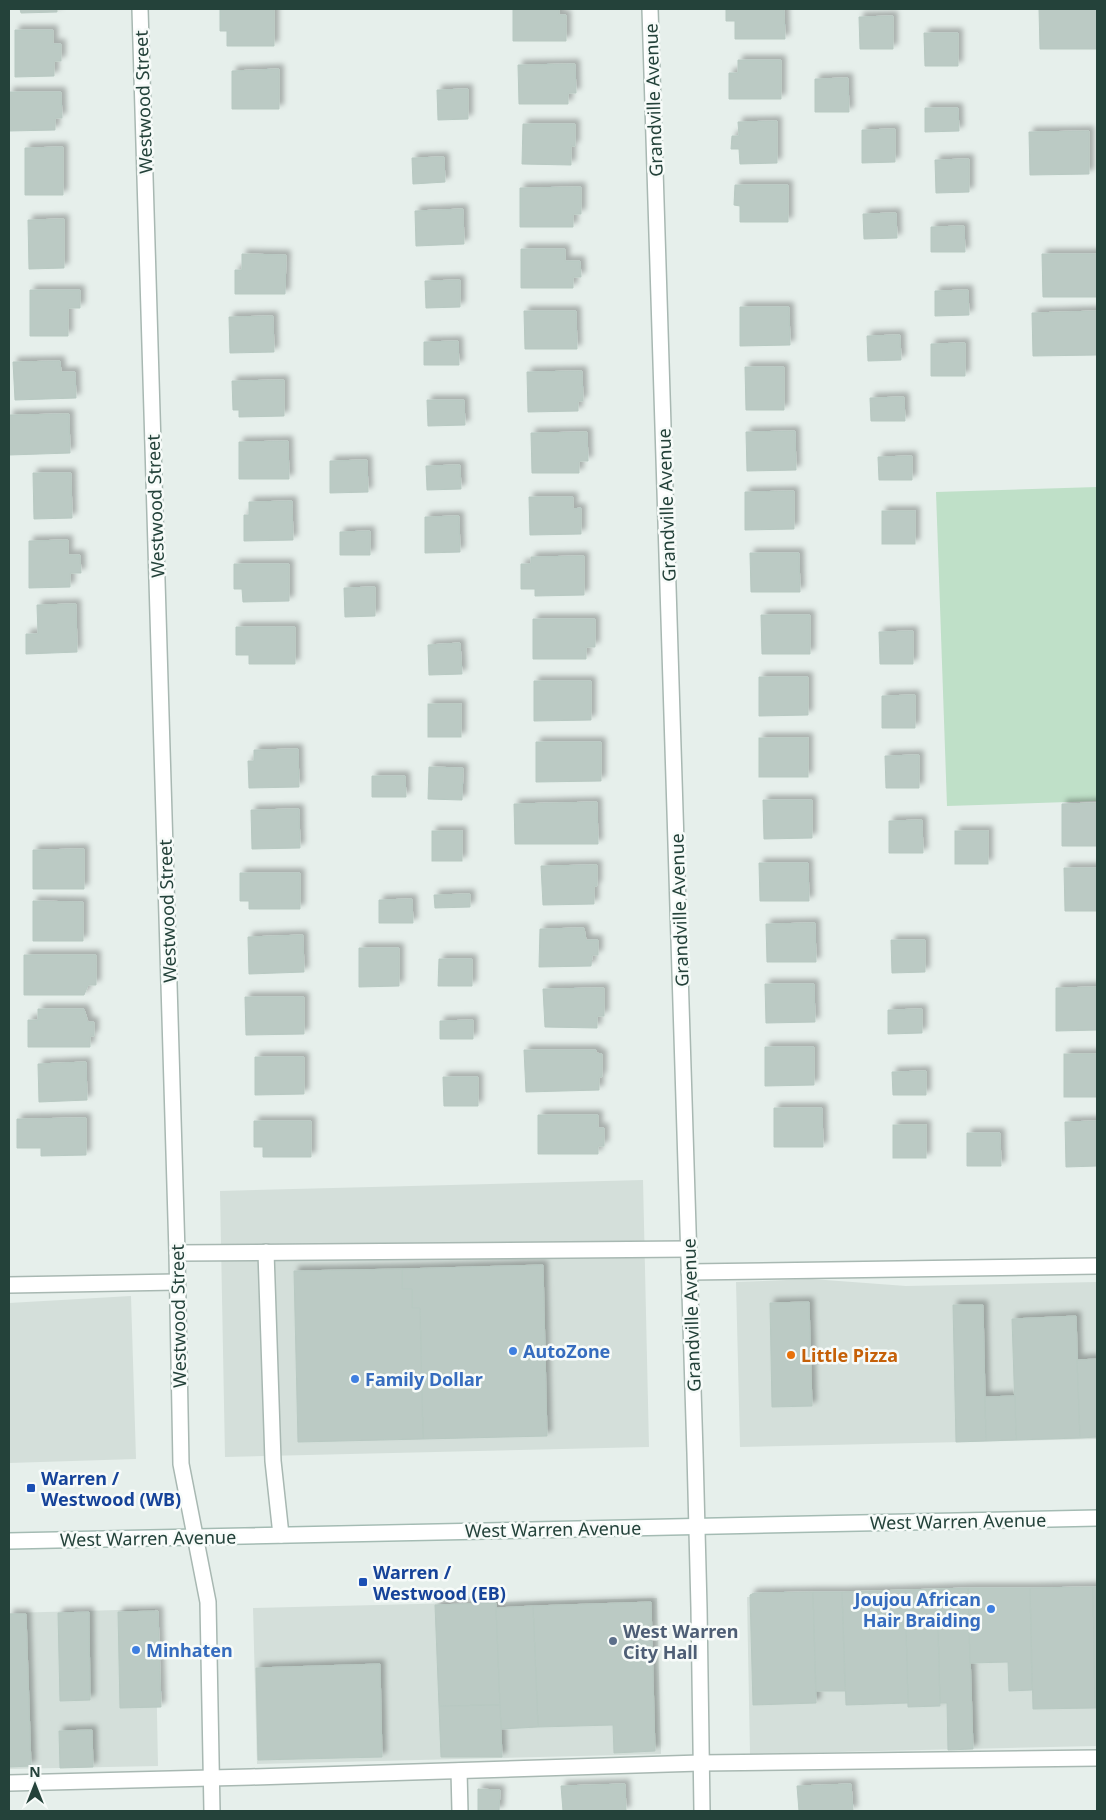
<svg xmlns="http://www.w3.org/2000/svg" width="1106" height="1820" font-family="'Noto Sans',sans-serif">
  <defs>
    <filter id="shadow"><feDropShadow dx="4.5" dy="-4.5" stdDeviation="2.5" flood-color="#0004"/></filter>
  </defs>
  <rect width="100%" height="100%" fill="#e6efeb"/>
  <!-- built -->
  <g fill="#d4dfda">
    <path d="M643 1180 649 1447 225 1457 220 1191Z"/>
    <path d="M812 1279 906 1286 1097 1282V1439L740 1447 736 1282Z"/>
    <path d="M131 1296 136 1459 9 1463V1303Z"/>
    <path d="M1097 1588V1746L750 1754 747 1597Z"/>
    <path d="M657 1598 661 1754 257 1764 253 1608Z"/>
    <path d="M155 1609 158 1766 9 1769V1613Z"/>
  </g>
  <!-- green -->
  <path fill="#bfe0c8" d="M1097 487V801L947 806 936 492Z"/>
  <!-- building -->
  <g fill="#bbcac4" stroke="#b8c9c2" filter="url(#shadow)">
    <path d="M20 9H57V12L21 13Z"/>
    <path d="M220 9H274V46H227V31H220Z"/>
    <path d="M513 9H559V15H566V41H513Z"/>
    <path d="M726 9H784L785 39H735V21H726Z"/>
    <path d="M1039 9H1097V49H1040Z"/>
    <path d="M893 16V49H860L859 17Z"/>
    <path d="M15 30H53V44H61V61H54V76L15 77Z"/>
    <path d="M924 33H958V66H925Z"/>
    <path d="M738 60H781V99H729V73H738Z"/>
    <path d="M575 64 576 93H568V104H519L518 65Z"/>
    <path d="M279 69V109H232V71Z"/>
    <path d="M848 78 849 112H815V79Z"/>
    <path d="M468 89V119L438 120 437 90Z"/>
    <path d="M9 92H61L62 118H55V130L9 131Z"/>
    <path d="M925 108H958L959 131 925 132Z"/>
    <path d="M777 121V163L740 164 739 149H731L732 136H739L738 122Z"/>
    <path d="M523 124H575V146H571V165L522 164Z"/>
    <path d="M895 129V162L862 163V130Z"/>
    <path d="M1089 131V174L1030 175 1029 132Z"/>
    <path d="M63 147V195H25V148Z"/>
    <path d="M444 157 445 182 413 184 412 158Z"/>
    <path d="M969 159V192L936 193 935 160Z"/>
    <path d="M735 185H788V222H740V206L734 205Z"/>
    <path d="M581 187V214H573V227H520V188Z"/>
    <path d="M463 209 464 244 416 246 415 211Z"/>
    <path d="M896 213 897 238 864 239 863 214Z"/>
    <path d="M64 219V268L29 269 28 220Z"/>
    <path d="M964 226 965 252H931V227Z"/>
    <path d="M521 249H565V261H580L581 277H573V288H521Z"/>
    <path d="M242 254 286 255 285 294H235V270H242Z"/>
    <path d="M1042 254H1097V297H1043Z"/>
    <path d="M460 280V307L426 308 425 281Z"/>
    <path d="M30 290H80V308H68V336H30Z"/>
    <path d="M968 290 969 315 935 316V291Z"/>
    <path d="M740 307H789L790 345 740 346Z"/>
    <path d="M524 311H576L577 349H525Z"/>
    <path d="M1097 311V355L1033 356 1032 313Z"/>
    <path d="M273 316 274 352 230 353 229 317Z"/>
    <path d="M900 335 901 360 868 361 867 336Z"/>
    <path d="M458 341 459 365H424V342Z"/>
    <path d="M965 343V376H931V344Z"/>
    <path d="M60 361 61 372H75L76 398 15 400 13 362Z"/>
    <path d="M745 367H784V410H746Z"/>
    <path d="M582 371 583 401H578V411L528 412 527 372Z"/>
    <path d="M284 380V416L239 417V410H233L232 381Z"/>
    <path d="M904 397 905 421H871L870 398Z"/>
    <path d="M427 400H464L465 425 428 426Z"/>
    <path d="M69 414 70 453 9 455V415Z"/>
    <path d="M795 431 796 470 747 471 746 432Z"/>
    <path d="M587 432 588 461H579V473H532L531 433Z"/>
    <path d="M288 441 289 479H239V442Z"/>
    <path d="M912 456V480H879L878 457Z"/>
    <path d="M367 460 368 492 330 493V461Z"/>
    <path d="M460 465 461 489 427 490 426 466Z"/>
    <path d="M33 473H71L72 518 34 519Z"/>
    <path d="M794 491V529L745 530V492Z"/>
    <path d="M529 497H573V509L581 508V534L530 535Z"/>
    <path d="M292 501 293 540 244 541V515H249V502Z"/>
    <rect x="882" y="511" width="33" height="33"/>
    <path d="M459 516 460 552 425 553V517Z"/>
    <path d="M370 531V555H340V532Z"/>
    <path d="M68 540V555H80L81 573H70V587L29 588V541Z"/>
    <path d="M750 553H799L800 592H751Z"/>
    <path d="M584 556V595L535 596V589H521V564H531V557Z"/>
    <path d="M234 564H289V601L243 602 242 589H234Z"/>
    <path d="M375 587V616L345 617 344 588Z"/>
    <path d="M76 604 77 652 26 654V634H38L37 605Z"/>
    <path d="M761 615H810V654H762Z"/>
    <path d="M533 619H595V647H586V659H533Z"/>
    <path d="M236 627H295V664H249V655H236Z"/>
    <path d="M913 631V664H880L879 632Z"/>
    <path d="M460 643 462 674 429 675 428 645Z"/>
    <path d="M759 677H808V715L759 716Z"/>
    <path d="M534 681H591V720L534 721Z"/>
    <path d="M915 695V728H882V696Z"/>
    <rect x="428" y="704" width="33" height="33"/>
    <rect x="759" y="738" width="49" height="39"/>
    <path d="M536 742H601V781L536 782Z"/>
    <path d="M298 749 299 787 249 788 248 761H254V750Z"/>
    <path d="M919 755V788H886L885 756Z"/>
    <path d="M429 767 463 768 462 800 428 799Z"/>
    <path d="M372 776H405L406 797H372Z"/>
    <path d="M763 800H812V838L764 839Z"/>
    <path d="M597 802 598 844H515L514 804Z"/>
    <path d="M1097 803V846H1062V804Z"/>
    <path d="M299 809 300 848 252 849 251 810Z"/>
    <path d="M922 820 923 853H889V821Z"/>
    <rect x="432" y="831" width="30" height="30"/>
    <rect x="955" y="831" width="33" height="33"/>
    <path d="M84 849V889H33V850Z"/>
    <path d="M759 863H808L809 901H760Z"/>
    <path d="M597 865V886H594V904L543 905 541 866Z"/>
    <path d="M1064 868H1097V911H1065Z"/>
    <path d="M240 873H300V909H249V901H240Z"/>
    <path d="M470 894V907L435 908 434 895Z"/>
    <path d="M412 899 413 923H379V900Z"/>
    <path d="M33 901 83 902V941H33Z"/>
    <path d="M815 923 816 962H767L766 924Z"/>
    <path d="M584 928 586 940H598V955H592L591 966 539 967 540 929Z"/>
    <path d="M303 935 304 972 249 974 248 937Z"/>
    <path d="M891 940H925V972L892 973Z"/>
    <path d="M359 948H399V986L359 987Z"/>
    <path d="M24 955H96V985H88L84 995H24Z"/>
    <path d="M439 959H472V986H438Z"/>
    <path d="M765 984H814L815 1022 766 1023Z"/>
    <path d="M1097 987V1030L1056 1031V988Z"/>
    <path d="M604 988V1016H597V1028L545 1027 543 989Z"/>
    <path d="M245 997H304V1034L246 1035Z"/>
    <path d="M38 1009H84L88 1022H94V1036H90V1047H28V1020H38Z"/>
    <path d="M922 1009V1033L888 1034V1010Z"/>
    <path d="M473 1020V1039H440V1021Z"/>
    <path d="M765 1047H814V1085L765 1086Z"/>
    <path d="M524 1050H596V1053L602 1054V1077H599V1090L526 1092Z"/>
    <rect x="1064" y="1054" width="33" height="43"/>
    <path d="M255 1057H304V1094L255 1095Z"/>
    <path d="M86 1062 87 1100 39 1102 38 1064Z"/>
    <path d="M926 1071V1095H893L892 1072Z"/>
    <path d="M443 1077H478V1106H444Z"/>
    <path d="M774 1108H822L823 1147H774Z"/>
    <path d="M538 1115H598V1128H604V1146H598V1154H538Z"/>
    <path d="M86 1118V1155L41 1156V1148H17V1119Z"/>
    <path d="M254 1121H311V1157H263V1147H254Z"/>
    <path d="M1097 1121V1166L1066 1167 1065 1122Z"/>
    <rect x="893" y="1125" width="33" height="33"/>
    <path d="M967 1133H1000L1001 1166H967Z"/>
    <path d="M543 1265 547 1436 423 1439 420 1308H412V1289H402V1269Z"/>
    <path d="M402 1269V1289H412V1308H420L423 1439 298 1442 294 1271Z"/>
    <path d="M809 1302 812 1406 772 1407 770 1303Z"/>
    <path d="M953 1305H983L986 1441 956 1442Z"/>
    <path d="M1076 1316 1080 1438 1016 1440 1012 1319Z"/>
    <path d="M1097 1359V1437L1080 1438 1077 1360Z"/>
    <path d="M1015 1396 1016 1440 986 1441 985 1397Z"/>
    <path d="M1093 1587 1095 1708 1033 1709 1030 1588Z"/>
    <path d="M1093 1587H1097V1708H1095Z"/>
    <path d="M968 1588 973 1749 948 1750 947 1703H940L937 1589Z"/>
    <path d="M968 1588H1030L1032 1690 1009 1691 1008 1662 970 1663Z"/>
    <path d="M937 1589 940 1706 908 1707 905 1590Z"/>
    <path d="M905 1590 908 1703 846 1705 842 1592Z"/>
    <path d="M813 1592 816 1703 753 1705 750 1595 754 1593Z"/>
    <path d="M813 1592H842L845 1691H816Z"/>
    <path d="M651 1602 655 1751 614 1753 613 1725 538 1727 533 1606Z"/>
    <path d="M496 1603 500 1705 439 1706 435 1605Z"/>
    <path d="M533 1606 538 1727 501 1729 496 1608Z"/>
    <path d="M158 1611 161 1707 120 1708 118 1612Z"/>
    <path d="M89 1612 90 1700 60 1701 58 1613Z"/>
    <path d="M9 1614H26L31 1766 9 1767Z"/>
    <path d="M380 1664 382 1757 258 1760 256 1668Z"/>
    <path d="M500 1705 502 1757H441L439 1706Z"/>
    <path d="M92 1730 93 1767 60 1768 59 1731Z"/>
    <path d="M625 1784 626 1811H563L561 1786Z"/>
    <path d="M851 1784 853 1811H799L797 1786Z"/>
    <path d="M478 1789 500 1790 499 1811H478Z"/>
  </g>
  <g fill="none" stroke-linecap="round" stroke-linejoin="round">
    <defs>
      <g id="lane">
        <path d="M266 1252 273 1461 281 1535"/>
        <path d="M177 1253 689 1249"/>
        <path d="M689 1272 1097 1266"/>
        <path d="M9 1285 177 1282"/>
        <path d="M459 1771 460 1811"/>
        <path d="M9 1783 251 1777 700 1763 1097 1758"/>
      </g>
      <g id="street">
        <path d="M140 9 177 1253 181 1464 208 1602 212 1811"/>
        <path d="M650 9 695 1453 699 1608 702 1811"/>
      </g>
      <path id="secondary" d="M9 1541 1097 1518"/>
    </defs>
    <!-- lane casing -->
    <use href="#lane" stroke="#a8b8b2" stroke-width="18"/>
    <!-- street casing -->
    <use href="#street" stroke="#a8b8b2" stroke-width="18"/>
    <!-- secondary casing -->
    <use href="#secondary" stroke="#a4bbb3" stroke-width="18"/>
    <!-- lane -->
    <use href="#lane" stroke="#fff" stroke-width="15"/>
    <!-- street -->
    <use href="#street" stroke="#fff" stroke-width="15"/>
    <!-- secondary -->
    <use href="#secondary" stroke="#fff" stroke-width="15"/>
  </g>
  <!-- markers -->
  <g fill="#3f7fe0" stroke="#f7fbf9" stroke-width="2">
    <circle cx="513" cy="1351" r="5"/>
    <circle cx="355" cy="1379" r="5"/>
    <circle cx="991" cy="1609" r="5"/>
    <circle cx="136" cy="1650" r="5"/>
  </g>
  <circle fill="#e8710a" stroke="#f7fbf9" stroke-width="2" cx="791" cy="1355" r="5"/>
  <g fill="#1a4fb4" stroke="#f7fbf9" stroke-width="2">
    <rect x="26" y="1483" width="10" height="10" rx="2.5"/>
    <rect x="358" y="1577" width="10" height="10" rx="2.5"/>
  </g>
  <circle fill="#5c6f8a" stroke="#f7fbf9" stroke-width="2" cx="613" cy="1641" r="5"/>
  <g text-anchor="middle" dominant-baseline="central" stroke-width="5" stroke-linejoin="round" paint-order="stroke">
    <!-- street labels -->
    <g font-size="18" fill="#24423a" stroke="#f7fbf9">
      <text transform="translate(653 100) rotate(-92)">Grandville Avenue</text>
      <text transform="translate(143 102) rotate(-92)">Westwood Street</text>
      <text transform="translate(666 505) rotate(-92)">Grandville Avenue</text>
      <text transform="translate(155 506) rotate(-92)">Westwood Street</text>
      <text transform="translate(679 910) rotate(-92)">Grandville Avenue</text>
      <text transform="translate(167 911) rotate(-92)">Westwood Street</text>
      <text transform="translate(691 1315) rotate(-92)">Grandville Avenue</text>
      <text transform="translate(178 1316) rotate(-91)">Westwood Street</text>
      <text transform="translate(958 1521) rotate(-1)">West Warren Avenue</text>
      <text transform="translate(553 1529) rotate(-1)">West Warren Avenue</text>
      <text transform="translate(148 1538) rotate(-1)">West Warren Avenue</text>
    </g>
    <!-- shop labels -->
    <g font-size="18" font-weight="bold" fill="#366cbe" stroke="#f7fbf9" text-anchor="start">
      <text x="523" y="1351">AutoZone</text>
      <text x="365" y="1379">Family Dollar</text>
      <text x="981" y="1599" text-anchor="end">Joujou African<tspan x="981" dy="21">Hair Braiding</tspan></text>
      <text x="146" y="1650">Minhaten</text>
    </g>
    <!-- food labels -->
    <g font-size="18" font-weight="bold" fill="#c56008" stroke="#f7fbf9" text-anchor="start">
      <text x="801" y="1355">Little Pizza</text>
    </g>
    <!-- transit labels -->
    <g font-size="18" font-weight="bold" fill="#164399" stroke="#f7fbf9" text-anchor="start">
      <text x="41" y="1478">Warren /<tspan x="41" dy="21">Westwood (WB)</tspan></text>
      <text x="373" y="1572">Warren /<tspan x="373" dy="21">Westwood (EB)</tspan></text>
    </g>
    <!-- service labels -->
    <g font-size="18" font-weight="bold" fill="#4e5e75" stroke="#f7fbf9" text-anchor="start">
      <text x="623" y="1631">West Warren<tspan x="623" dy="21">City Hall</tspan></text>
    </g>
  </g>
  <!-- border -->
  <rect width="1106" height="1820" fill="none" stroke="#24423a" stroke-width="20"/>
  <!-- north arrow -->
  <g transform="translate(35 1785)" stroke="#f7fbf9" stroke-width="4" paint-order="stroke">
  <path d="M0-4L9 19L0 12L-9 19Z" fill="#24423a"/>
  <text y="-8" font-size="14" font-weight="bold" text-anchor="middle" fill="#24423a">N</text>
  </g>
</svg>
